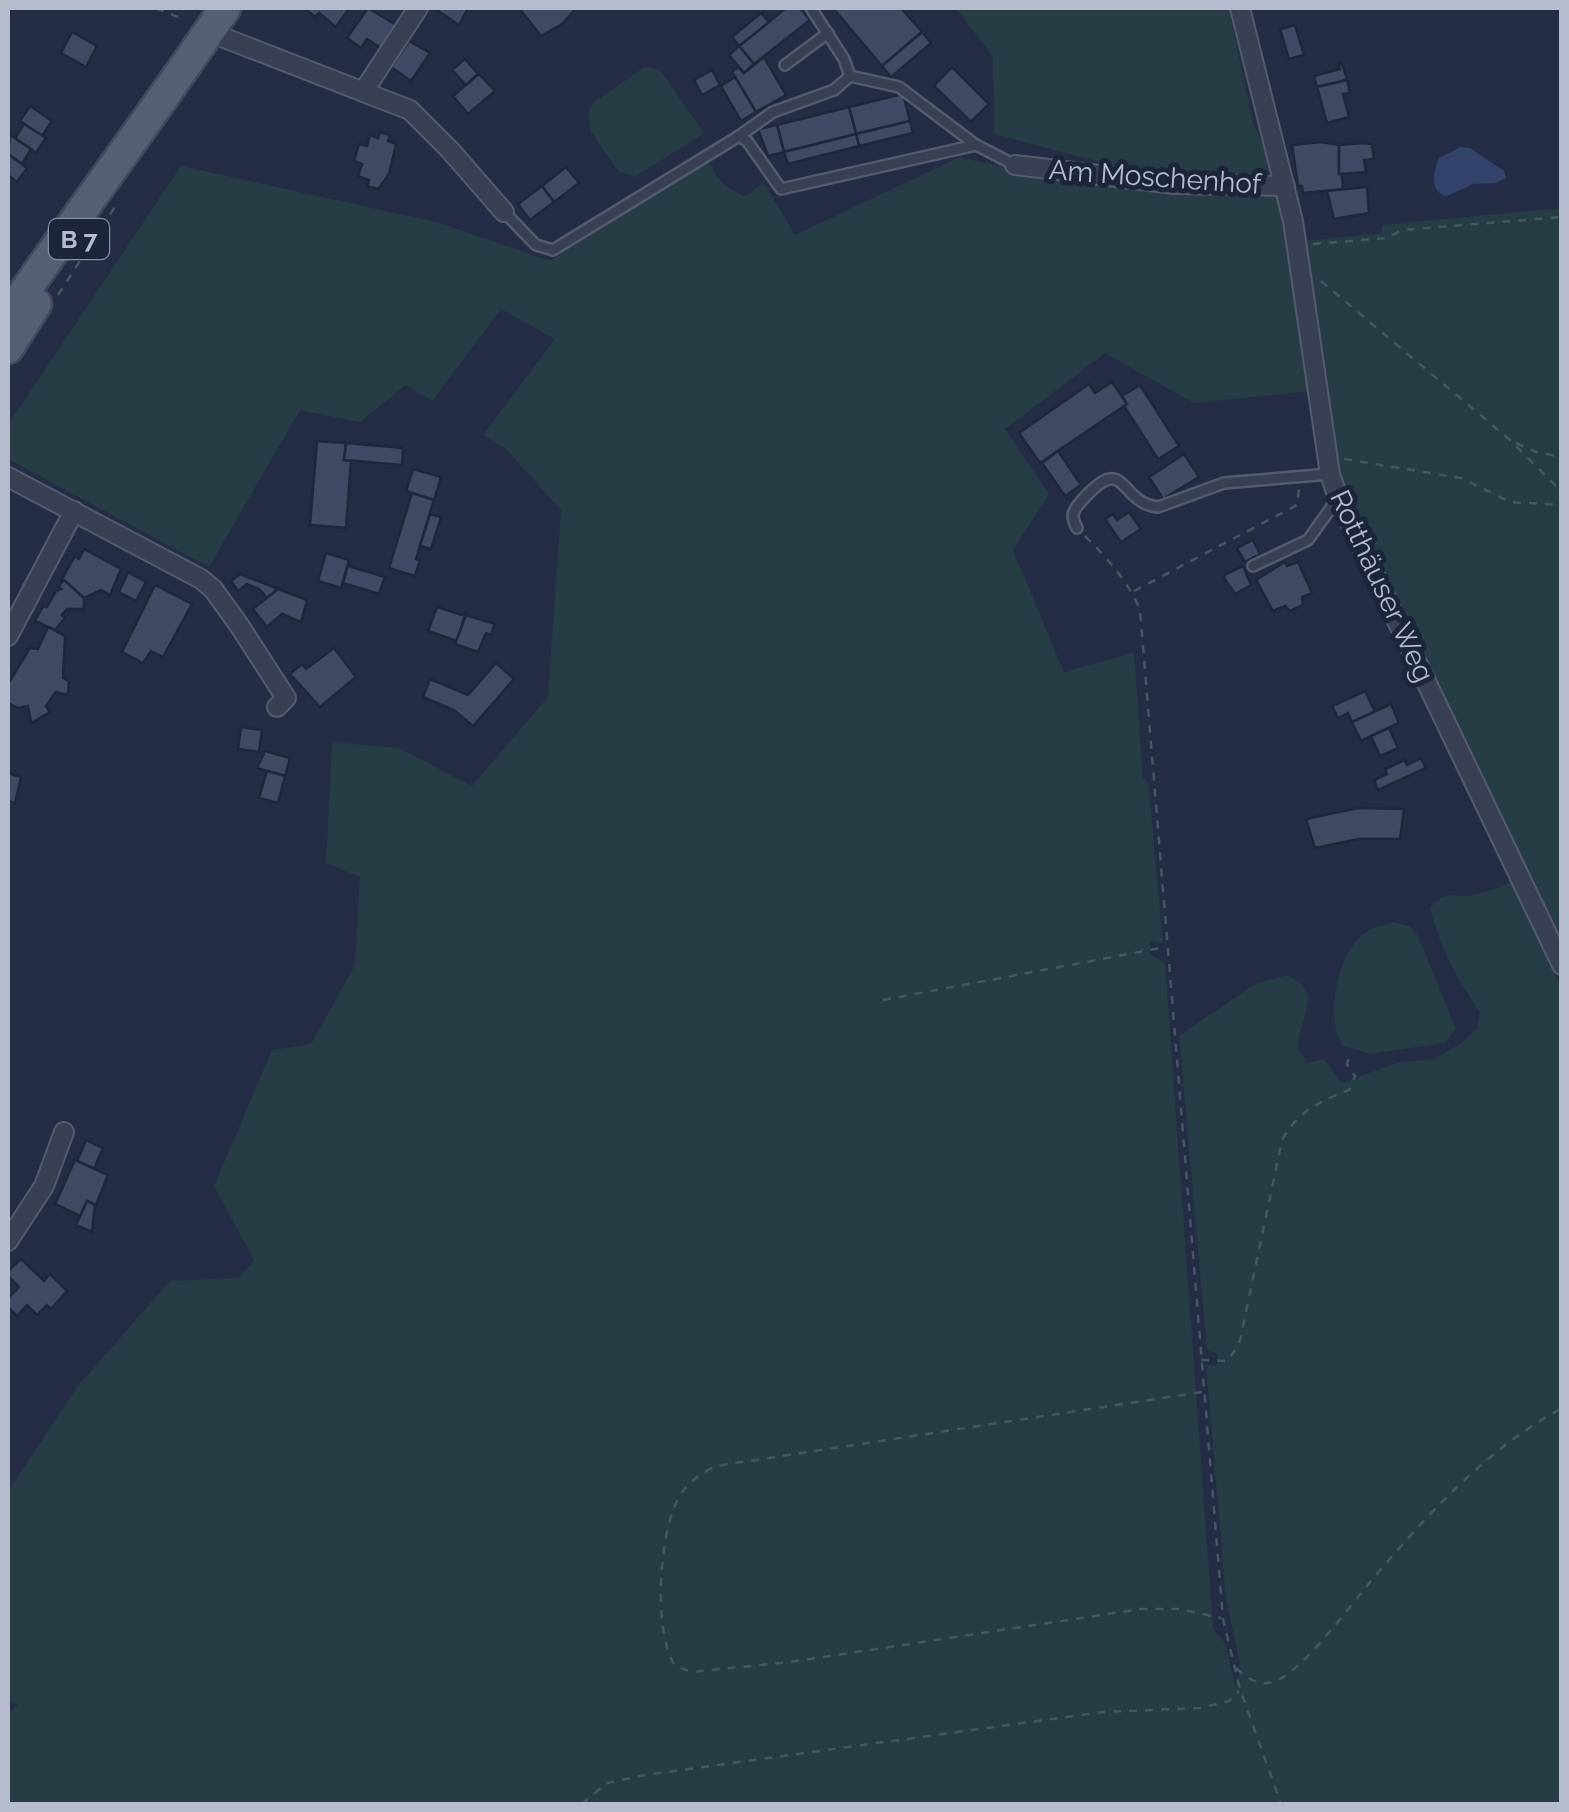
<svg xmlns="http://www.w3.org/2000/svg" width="1569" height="1812" font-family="Raleway,sans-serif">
  <rect width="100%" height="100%" fill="#242d45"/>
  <!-- green -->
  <g fill="#263d46">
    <path d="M956 8H1229L1253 123 1273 167 1260 176 1160 178 994 134 993 57Z"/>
    <path d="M645 67 660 70 704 133 635 177 618 171 590 130 588 113 594 102Z"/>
    <path d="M960 157C1062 183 1169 187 1273 193L1280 205 1310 391 1194 403 1105 353 1005 429 1049 494 1013 550 1064 672 1134 653 1143 778 1148 782 1163 943 1150 941V954L1165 963 1213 1629 1225 1643 1235 1685 1241 1669 1226 1598 1206 1364 1217 1366 1218 1354 1207 1350 1179 1036 1255 984 1288 975 1302 984 1309 998 1297 1046 1307 1063 1324 1059 1342 1083 1397 1063 1434 1059 1463 1042 1477 1028 1480 1012C1457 980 1440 947 1430 908 1450 886 1452 900 1474 895 1487 892 1501 886 1514 882L1561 987V1804H8V1714L18 1705 8 1700V1491L77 1387 170 1281 239 1278 254 1260 214 1186 272 1050 311 1044 355 965 360 877 326 863 332 742 399 748 472 786 548 697 561 510 507 450 483 435 555 339 501 309 432 401 406 385 360 422 300 410 209 567 8 459V425L181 166 440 223 550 261 709 160C717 179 725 188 745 196L764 183 795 235Z"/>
    <path d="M1561 208V942L1384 577 1338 471 1304 241 1382 233V225Z"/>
    <path d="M1393 922 1409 926 1418 936 1456 1029 1444 1043 1370 1054 1342 1045C1326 1017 1336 962 1358 939 1367 929 1381 926 1393 922Z"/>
  </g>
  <!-- water -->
  <path fill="#34436c" d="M1461 147 1470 148 1504 171 1506 178 1495 183 1473 184 1445 197C1429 187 1433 174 1439 158Z"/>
  <!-- building -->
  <g fill="#404a65" stroke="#1f273c" stroke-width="2.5">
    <path d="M304 8H344L348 10 336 27 319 13 315 17Z"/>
    <path d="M368 8 396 25 381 48 367 39 361 48 347 38Z"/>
    <path d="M439 8H468L459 25 437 10Z"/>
    <path d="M519 8H572L575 10 562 24 541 36Z"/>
    <path d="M786 8H800L810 20 754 64 739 46Z"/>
    <path d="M833 8H901L922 32 882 66Z"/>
    <path d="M761 13 769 22 739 46 732 37Z"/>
    <path d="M1295 25 1304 55 1289 59 1280 29Z"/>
    <path d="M72 32 97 46 86 67 61 53Z"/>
    <path d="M922 32 931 43 891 77 882 66Z"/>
    <path d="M409 41 430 53 411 81 391 67Z"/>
    <path d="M739 46 754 64 744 73 729 55Z"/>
    <path d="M764 57 786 95 756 112 732 72 738 67 744 73Z"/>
    <path d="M465 59 478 74 466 85 452 70Z"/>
    <path d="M1339 63H1342L1347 80 1317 87 1314 76 1340 69Z"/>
    <path d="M952 67 989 104 971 122 934 86Z"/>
    <path d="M712 70 720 85 702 95 694 80Z"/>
    <path d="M479 74 495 91 468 114 453 96Z"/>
    <path d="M735 77 756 112 741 121 721 86Z"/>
    <path d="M1347 80 1350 93 1343 94 1349 117 1327 123 1317 87Z"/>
    <path d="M903 94 910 121 856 134 849 107Z"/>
    <path d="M30 106 52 121 42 136 20 121Z"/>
    <path d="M849 107 856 134 784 152 777 125Z"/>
    <path d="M910 121 913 133 859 146 856 134Z"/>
    <path d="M24 124 46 138 36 153 15 138Z"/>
    <path d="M777 125 784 152 768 156 758 129Z"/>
    <path d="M380 132 390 135 388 141 396 144 389 174 378 189 367 186 369 180 358 176 362 164 354 161 359 144 367 146 370 135 378 138Z"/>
    <path d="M856 134 859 146 788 164 784 152Z"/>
    <path d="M10 135 31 149 22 164 8 154Z"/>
    <path d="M1321 142 1339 145V174H1342L1343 189 1303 193 1302 186H1298L1292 145Z"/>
    <path d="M1363 143 1372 144 1374 159 1364 160 1366 172 1339 174V145Z"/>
    <path d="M8 154 27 168 17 182 8 175Z"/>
    <path d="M566 167 579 183 554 202 542 186Z"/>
    <path d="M542 186 554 202 530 220 518 204Z"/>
    <path d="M1367 187 1369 213 1334 219 1327 191Z"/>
    <path d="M1112 382 1127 404 1040 463 1019 433 1089 384 1095 393Z"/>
    <path d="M1140 385 1179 446 1158 459 1124 406 1127 404 1122 396Z"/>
    <path d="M317 441 346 443 344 460 351 461 346 528 310 525Z"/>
    <path d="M346 443 403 448 402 465 344 460Z"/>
    <path d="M1058 451 1081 485 1065 496 1042 463Z"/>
    <path d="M1184 454 1199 477 1163 499 1149 477Z"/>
    <path d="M413 469 441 477 434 500 406 491Z"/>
    <path d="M412 493 434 500 416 559 420 560 415 576 389 568Z"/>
    <path d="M1129 512 1141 529 1121 542 1105 519 1113 514 1117 520Z"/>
    <path d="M430 514 441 517 431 549 420 546Z"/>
    <path d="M1253 540 1260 554 1245 562 1237 548Z"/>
    <path d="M84 549 121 569 110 595 101 590 84 598 62 579 75 556 79 559Z"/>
    <path d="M326 553 349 560 341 588 318 581Z"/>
    <path d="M1285 562 1287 566 1298 562 1312 593 1302 597 1303 605 1290 611 1285 606 1273 611 1256 580Z"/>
    <path d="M348 566 385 577 379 594 343 583Z"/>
    <path d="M1243 566 1251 585 1235 594 1224 578 1226 574Z"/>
    <path d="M128 572 146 582 136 601 119 592Z"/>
    <path d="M240 574 278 589 267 598 259 589 247 584 238 591 231 581Z"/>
    <path d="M64 580 84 598V609H67L62 615 65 618 55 630 35 621 43 606 47 607 56 591 61 589 58 587Z"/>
    <path d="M155 585 192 604 163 657 151 651 143 663 122 652Z"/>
    <path d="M278 589 307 600 301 622 282 614 267 627 253 609Z"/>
    <path d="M437 607 462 615 466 612 457 641 428 631Z"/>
    <path d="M466 615 495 624 491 635 486 633 478 652 455 644Z"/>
    <path d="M48 627 65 636 63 678 69 681 68 695 56 692 46 706 50 712 31 723 28 706 18 708 8 703V684L30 648 38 649Z"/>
    <path d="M334 648 356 677 320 707 290 674 302 664 306 669Z"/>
    <path d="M496 663 514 679 473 726 454 710 423 697 430 679 468 695Z"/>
    <path d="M1365 691 1375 712 1352 722 1348 713 1338 718 1332 706Z"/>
    <path d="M1391 704 1399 723 1361 741 1352 722Z"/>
    <path d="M241 727 262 730 259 752 238 749Z"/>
    <path d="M1389 728 1398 748 1380 756 1371 736Z"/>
    <path d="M265 751 290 758 285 776 257 768Z"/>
    <path d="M1421 758 1426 768 1378 790 1374 780 1387 774 1385 769 1405 760 1407 765Z"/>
    <path d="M267 771 285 776 278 803 259 798Z"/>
    <path d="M8 773 21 777 15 803 8 801Z"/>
    <path d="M1358 808 1404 809 1400 839H1358L1315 848 1306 819Z"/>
    <path d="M86 1140 103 1148 94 1169 77 1161Z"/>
    <path d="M75 1160 108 1175 96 1205 87 1201 80 1216 55 1204Z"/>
    <path d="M87 1201 95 1205 92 1232 76 1225Z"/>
    <path d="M21 1259 44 1281 50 1274 67 1291 51 1309 47 1305 37 1315 27 1305 17 1316 8 1307V1298L19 1287 8 1276V1271Z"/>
  </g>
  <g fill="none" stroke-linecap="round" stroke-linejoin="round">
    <defs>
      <g id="lane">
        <path d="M811 8 844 59 850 76 899 87 976 145"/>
        <path d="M785 65 828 33"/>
        <path d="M739 136 773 112 834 90 850 76"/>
        <path d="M504 212 536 245 553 250 739 136 747 141 781 189 976 145 1015 165"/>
        <path d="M1077 528C1072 518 1071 514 1078 505 1127 447 1117 503 1158 507L1224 483 1330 474"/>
        <path d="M1253 566 1308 540 1338 498"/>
      </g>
      <g id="street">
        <path d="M1240 8 1293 221 1330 474 1338 498 1562 965"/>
        <path d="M209 32 410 110 450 150 504 212"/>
        <path d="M363 92 418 8"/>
        <path d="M1015 165 1175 184 1285 186"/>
        <path d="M8 477 201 579 213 589 239 625 286 698 277 707"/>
        <path d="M8 636 74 511"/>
        <path d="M8 1241 44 1186 64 1132"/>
      </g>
      <g id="primary">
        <path d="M8 316C79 212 155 112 225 8"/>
        <path d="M8 348 36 304"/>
      </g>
    </defs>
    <!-- lane casing -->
    <use href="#lane" stroke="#545b6e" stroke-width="14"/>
    <!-- street casing -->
    <use href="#street" stroke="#545b6e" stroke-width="22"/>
    <!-- primary casing -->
    <use href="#primary" stroke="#42495d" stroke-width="35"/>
    <!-- path -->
    <g stroke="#42595f" stroke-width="2.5" stroke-dasharray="8 8" stroke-linecap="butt">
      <path d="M156 8 185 20"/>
      <path d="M1313 244 1387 238 1402 230 1562 217"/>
      <path d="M1321 281 1510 440 1562 492"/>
      <path d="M58 295 116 205"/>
      <path d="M1516 443 1536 452 1562 457"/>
      <path d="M1344 459 1461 478 1510 502 1562 505"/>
      <path d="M1085 536C1107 558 1128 581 1140 610L1223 1619 1240 1689 1281 1804"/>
      <path d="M1134 591 1297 505 1299 488"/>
      <path d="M883 1000 1166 947"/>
      <path d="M1201 1360 1227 1361 1239 1345 1282 1140C1298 1111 1320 1101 1349 1090L1355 1076 1347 1064 1349 1058"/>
      <path d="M1202 1392 716 1466C699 1474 684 1485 676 1503 659 1541 653 1630 675 1666L692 1672 790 1662 1141 1609H1179L1221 1618"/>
      <path d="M1236 1668C1247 1678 1260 1688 1276 1681 1305 1668 1349 1607 1370 1582 1426 1516 1485 1450 1562 1408"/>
      <path d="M582 1804 607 1783 645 1775 1103 1712 1200 1708 1229 1701 1239 1691"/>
    </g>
    <!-- lane -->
    <use href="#lane" stroke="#394054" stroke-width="9"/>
    <!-- street -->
    <use href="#street" stroke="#394054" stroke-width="18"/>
    <!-- primary -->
    <use href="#primary" stroke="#575f74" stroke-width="30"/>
  </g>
  <g text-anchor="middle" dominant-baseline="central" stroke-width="10" stroke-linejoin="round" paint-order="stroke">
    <!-- shield labels -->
    <rect fill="#1d253a" stroke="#888fa2" stroke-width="2.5" x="49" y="219" width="60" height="40" rx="8"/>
    <g font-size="25" font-weight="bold" fill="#b6bcce">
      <text x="79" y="239">B 7</text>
    </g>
    <!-- street labels -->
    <g font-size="28" fill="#b6bcce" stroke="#1d253a">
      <text transform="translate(1155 177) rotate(4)">Am Moschenhof</text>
      <text transform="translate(1382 586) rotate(65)">Rotthäuser Weg</text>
    </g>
  </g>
  <!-- border -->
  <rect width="1569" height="1812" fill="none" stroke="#b6bcce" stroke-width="20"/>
</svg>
